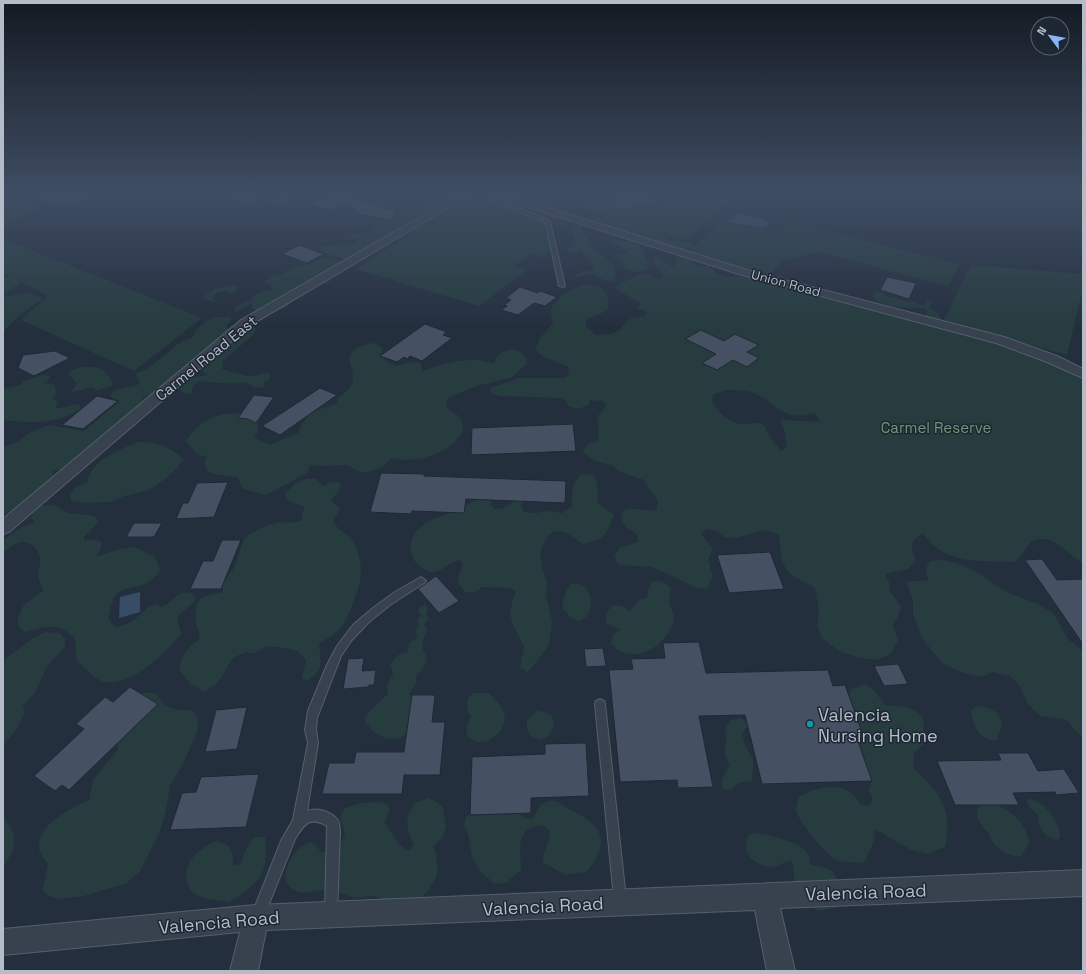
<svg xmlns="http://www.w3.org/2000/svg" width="1086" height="974" font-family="'Space Grotesk',sans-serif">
  <rect width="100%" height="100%" fill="#242f3e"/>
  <!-- green -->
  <g fill="#263c3f" fill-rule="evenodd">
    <path d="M3 192H19V197L37 206 39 209C34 215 26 213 21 217 15 221 10 224 3 227Z"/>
    <path d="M271 192H278L280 204 274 206 269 204 267 200 269 196 267 194Z"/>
    <path d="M440 192H458L457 202 459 205 474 196 542 222 545 227 552 250 544 257 532 253 514 266 527 270 479 306 356 269 418 229 406 232 348 260 331 256 320 249 321 247 342 244 351 245 359 241 348 237 349 236 377 229 373 225 374 222 392 215 402 214 399 212 400 211 419 207 429 199 423 196 424 194H437Z"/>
    <path d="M609 192H625L604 205C625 212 650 218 669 206V199L658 192H740L685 240 660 233 670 241 679 240 693 244 691 248 681 250 597 223 595 219 606 216 578 208Z"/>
    <path d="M777 219 960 264 948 286 819 252 782 261 771 274 745 268 689 251 720 224 765 230 782 229 783 226Z"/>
    <path d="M577 224 582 225V234L590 239 587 242C591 244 591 248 595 250 603 254 602 253 607 261L613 263 616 272 615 280C606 284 602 278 594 274L577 277 573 276C579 271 587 272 594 269 591 262 587 258 584 252L580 249 576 254 570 253 566 250V248L575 244 571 228 573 225Z"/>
    <path d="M3 239 202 318 134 371 21 320 48 296 20 281 19 284 3 294V277L10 276 3 274Z"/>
    <path d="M615 241C625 240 639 242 645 251L643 254 648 263 647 269C639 273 633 273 625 268V264L615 255 625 254 627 252 621 247 612 243Z"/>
    <path d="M677 255 689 257 697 267 709 266 714 270 715 273 728 277H745L743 272 1000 340 1083 374V563C1068 556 1061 540 1043 539 1038 539 1034 539 1031 542 1025 549 1022 556 1015 562 989 561 954 564 933 545 929 541 926 537 923 533L913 541 912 551 916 560 908 569 885 574 889 582V590L901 607 898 616 893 626 898 640 891 654 876 660 859 658 839 651 822 638 817 626 819 612 815 588C783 571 782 571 779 534L765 530 736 538 724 537 716 531 707 529 701 534 713 548 708 560 713 576 707 589 693 587 681 580 652 567 619 565 614 557 620 548 638 542 637 534 626 527 621 519 623 511 628 508 656 511 658 501 644 480 620 472 613 465 601 463 590 458 582 451 589 444 598 441 599 428 597 417 604 409 606 404 602 401 589 400V405L578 409 569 406 566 401 560 398 500 396 491 393V388L519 378H565L568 375 569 367 544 357 535 350 540 338 553 323C552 319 551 314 551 311 551 306 555 303 558 300 573 283 612 275 608 309 601 316 592 314 586 321V327L596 335 612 334 618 331 629 319 643 316 647 313 643 310 637 308 641 304 615 288C628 281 643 266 657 279L664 277 661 271 655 266 654 258 659 257 668 265 674 267 676 261ZM726 390C736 390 748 390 758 395 781 407 785 422 815 413L820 422 783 420 780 423 784 429 787 447 781 451 768 435 765 426C754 420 752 425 741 424 729 423 718 412 712 402L713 395Z"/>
    <path d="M332 258 338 260C340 268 333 277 328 283L317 284 307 280C304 284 300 285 297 288 294 292 294 298 291 302 282 313 262 318 252 308L251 303 237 312 233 311 238 305 251 300 258 293 274 289 264 282 272 276 282 274 293 268 309 265 320 259Z"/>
    <path d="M971 265 1083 274V288L1067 355 943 321Z"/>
    <path d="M232 285 237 287 236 290 232 294C226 289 217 291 212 297L214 300H217L214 302 204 299V296L215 289Z"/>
    <path d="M876 292H880L886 296 896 298 903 301 915 302 920 305H924L927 301H933L929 307 938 313 941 319C935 321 930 320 925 316L927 311 925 309C908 306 884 310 872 296Z"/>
    <path d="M25 293 37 295 43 299 20 315 3 332V297Z"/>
    <path d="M215 317H231V322L226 325 228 329 223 335 157 392 143 398C139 411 123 420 112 427 110 438 96 446 86 450V453L63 470H52L53 475C38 493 24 505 3 515V447L17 442 29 433 49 425 84 431 120 401 112 398 110 395C119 386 129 388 140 384L136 376 137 373 147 369 168 353 177 344 193 337C197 326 205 321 215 317Z"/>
    <path d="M253 327 256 328 254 334 223 361 222 369C229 372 247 377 254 376 261 374 264 373 271 374L269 380 264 382 265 384 264 387 255 388 246 382 233 384 199 381 193 386 191 394C185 394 182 394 179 388 186 377 195 377 207 375L202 370 203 365C216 353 236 333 253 327Z"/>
    <path d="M374 343 383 348 380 356 395 366 410 362 420 363 423 371C444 363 473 355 494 364 498 345 525 344 527 364L511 378 476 386 450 397 447 401 446 406C457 419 462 410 463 431 459 436 456 441 453 444 438 457 410 463 392 458L382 467 368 472H360L347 465 321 466 310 465 307 473 266 495 243 489 237 477 218 475 208 472 204 463 207 457 197 454 186 442C196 420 226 408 248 416 252 417 255 421 258 423V431L254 438 270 445 298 433C309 408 313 412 337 404V399C342 395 350 390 352 384 355 376 351 369 350 362 346 350 365 344 374 343Z"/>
    <path d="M81 367C99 366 102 367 113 382L112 386 95 391V388C87 386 81 392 71 392L77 383 68 374 73 370Z"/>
    <path d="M43 375 50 376 49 379 43 383 54 384 57 395 52 399 58 402 55 409 78 404 80 406V409C57 425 29 423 3 420V389L21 385 23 381Z"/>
    <path d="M138 442C155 441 170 446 183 459L177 468 165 479 149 490 124 496 111 502 84 503 71 501 70 495 76 487 87 483C91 459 118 451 138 442Z"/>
    <path d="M581 474 594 475C599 484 597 493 598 503L614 515C606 536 605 539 583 544L565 532 555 531 547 537 540 552 542 568 547 583 546 595 552 622 549 645 528 672 520 668 524 646C512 622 505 619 516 592L511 588 482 587 475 592H466C454 583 458 578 463 565L460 560C447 562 441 573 433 572 426 572 416 565 413 558 405 537 419 525 438 517 443 515 448 514 453 512 464 507 475 500 485 494L492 498 491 505 494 509C508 510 510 501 521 498L523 502 521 507 524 512 536 513 547 511 562 513 572 507C572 492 571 486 581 474Z"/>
    <path d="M307 479H316L324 486 330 483 338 482 342 485 331 501 340 508 333 522C339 531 349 534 354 543 366 569 361 584 351 608 348 615 346 622 341 627 336 634 326 639 319 644 321 666 325 666 308 681L302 678 306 660C303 657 300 653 297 651 290 649 273 645 266 647 258 650 255 656 246 652 227 658 229 667 219 681 216 685 209 689 204 692L190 683 180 671C180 654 187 649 199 639 200 632 198 630 196 624 195 621 196 618 196 615 195 595 207 595 223 592V583L234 568 244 539 250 534 268 525 279 522 286 523 301 521 304 507 287 500 285 494C292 486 297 481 307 479Z"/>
    <path d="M49 505C60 505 61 511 70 513 79 515 87 514 96 517L98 522 84 537V541L95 539 102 542 100 550 96 557 120 549 135 547 154 557 158 563 160 571C156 576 151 581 146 584 135 589 119 586 113 599 111 605 110 612 108 618L112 624 117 628 133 621 147 608 155 604 162 607C176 601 175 589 193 594L196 600 177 617 181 634C167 652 125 693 99 680 91 675 85 667 77 662L75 638C56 621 47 627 24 632L20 628 17 621 23 606 44 590C33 574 41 572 40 558 39 553 38 550 34 547 23 536 13 544 3 553V540C14 533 21 525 35 523L31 517C35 508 40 506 49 505Z"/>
    <path d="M941 560 956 563 973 570 1006 592 1038 604 1053 613 1068 639 1083 651V737L1074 729 1067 720 1040 716 1027 703 1020 686 1010 676 993 672 982 677 963 673 942 663 922 638 913 615V602L907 582 929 580C926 572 925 568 930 561Z"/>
    <path d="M653 581C661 581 666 582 671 589 670 593 669 598 669 601 669 608 676 614 673 622 667 647 630 668 611 643 612 636 614 633 621 630L607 624C604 614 606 610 615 605L622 606 630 611 639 600 647 597 648 590Z"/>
    <path d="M572 583C574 584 579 584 581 585 592 591 594 607 587 616 585 618 581 620 579 621L570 617 563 609C562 598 565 592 572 583Z"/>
    <path d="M425 604 428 609 426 614 429 619 424 625 427 628C425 638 418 645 427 657 426 665 424 669 417 674L416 683 409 694 413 702V725C410 729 406 735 402 737 386 743 371 733 364 719L369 712 388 694 387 685 393 674 390 664 398 655 407 653 409 643 417 638 416 629 419 625 417 621 421 615 418 613 419 608Z"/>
    <path d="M46 632 59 633 65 639V647L47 666 35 693 22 706 25 710C21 725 14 734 3 745V662L6 658 33 638Z"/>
    <path d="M865 684C875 689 879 698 886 706 899 705 923 708 924 724 924 731 923 738 924 744L914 753 913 768C940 792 953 809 945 847L928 854 911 850 875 829 874 841 864 863C856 862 843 863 836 860 826 854 797 821 796 809 796 806 798 801 799 797 818 785 850 780 860 804L868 806 873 799 868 790 872 781 856 736 863 735 849 696 851 689Z"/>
    <path d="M140 693H155C166 709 174 711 192 710L198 719 197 732 181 768 170 785 167 805 160 832 140 871 127 883 84 896 59 899 48 896 43 890 48 864C45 859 39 854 39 848 37 825 71 808 89 800L93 780 117 751 119 737 136 705Z"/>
    <path d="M474 693H489C494 699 502 706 504 713 508 726 493 744 479 742 475 742 471 739 468 737L466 728 471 716 467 712 468 698Z"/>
    <path d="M976 706C999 708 1008 719 996 740 980 742 972 724 971 711Z"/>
    <path d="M538 710 551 715C557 726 552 735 541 740 529 737 526 732 527 720Z"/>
    <path d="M741 718 746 722 748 726C735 735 750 751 753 761 754 767 752 775 752 781 748 782 745 781 742 782 732 784 735 794 722 788 721 778 725 773 730 765 723 755 725 751 726 741 727 730 722 731 731 720Z"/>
    <path d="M428 798 437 802 443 808 446 826 442 838 433 846C444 874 434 890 409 906 401 904 391 903 382 900 380 900 377 897 374 896 368 895 360 899 353 897 344 895 335 891 326 890 316 889 307 895 296 891 274 882 292 847 311 842L322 852 338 850 345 834 340 818 344 809C357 803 372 800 387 804L390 810 384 822C395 835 393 842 409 851L414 845 408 831 407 822 409 813 415 803Z"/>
    <path d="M1028 799C1041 799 1062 822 1060 837L1057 840C1046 838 1041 830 1038 821L1039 816 1029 806 1027 802Z"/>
    <path d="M549 801H556C564 807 572 810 580 815 609 831 605 850 586 872L565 875 543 862C543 850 549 844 550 831L543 825C515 827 520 849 521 870L506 883 495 884 481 872 472 857 468 834 464 826 466 817 476 809H517C521 816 524 820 532 819L541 805Z"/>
    <path d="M991 802C1011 811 1025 820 1029 843L1021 856C1011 859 989 845 990 834 978 824 967 805 991 802Z"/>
    <path d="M3 815 14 834 13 850 3 869Z"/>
    <path d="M753 833C765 834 796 841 805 850 809 854 809 859 810 865 837 867 838 875 841 900L835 908 817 911C806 903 795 893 794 878 793 871 794 867 791 860 784 862 777 867 770 867 766 867 761 865 758 863 745 856 743 848 749 835Z"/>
    <path d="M254 837H265C270 876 258 883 229 902 220 900 206 900 198 896 183 888 183 868 194 856 200 850 208 845 215 841 233 844 231 849 234 865L241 864 246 849Z"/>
  </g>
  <!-- water -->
  <g fill="#394c67">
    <path d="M260 192 262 195 253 197 257 200C248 206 243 204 236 197L243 194Z"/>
    <path d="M630 193 643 195 655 203 640 205 626 210 609 205 624 194Z"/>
    <path d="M737 213 762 219 768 222 767 226 761 228 727 222Z"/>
    <path d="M140 592V612L119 618 120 597Z"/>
  </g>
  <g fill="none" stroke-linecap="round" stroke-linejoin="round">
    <!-- stream -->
    <path stroke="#394c67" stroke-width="3.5" d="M227 192 231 197H236"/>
  </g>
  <!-- building -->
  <g fill="#455162" stroke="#1f2835">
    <path d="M335 193 395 211 392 221 360 214 348 202 331 210 311 204Z"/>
    <path d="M299 245 324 254 307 263 282 254Z"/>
    <path d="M887 277 916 283 909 299 880 290Z"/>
    <path d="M520 287 538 293 540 291 557 297 545 306 534 303 518 315 501 310 507 306 504 305 511 300 506 298Z"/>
    <path d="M425 324 447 332 443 335 452 338 422 361 410 356 407 359 404 357 397 362 380 356Z"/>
    <path d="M701 330 724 341 735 334 759 345 747 352 759 358 747 367 733 360 717 370 702 363 716 354 685 339Z"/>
    <path d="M55 351 70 358 34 376 18 368 23 355Z"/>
    <path d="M320 388 337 395 280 435 262 426Z"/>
    <path d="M254 395 274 397 256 423 248 419 238 418Z"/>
    <path d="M97 396 118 401 83 429 62 425Z"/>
    <path d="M573 424 576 451 471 455 472 428Z"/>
    <path d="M381 473 424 474V476L566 481 565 503 466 499 464 513 412 511 411 514 370 512Z"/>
    <path d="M228 482 214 517 176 519 183 503H188L197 483Z"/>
    <path d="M134 523H162L154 537H126Z"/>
    <path d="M222 540H241L221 589H190L203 561H213Z"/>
    <path d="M770 552 784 589 729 593 717 555Z"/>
    <path d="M1042 559 1057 580 1083 579V644L1025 560Z"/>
    <path d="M436 576 459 601 439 613 418 589Z"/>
    <path d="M699 642 706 673 828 670 833 686 845 685 863 735 856 736 872 781 762 784 745 715 699 716 713 787 678 788 677 780 620 782 609 670 633 669 631 659 665 658 663 643Z"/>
    <path d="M603 648 606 666 586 667 584 649Z"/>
    <path d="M364 658 362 671 376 670 374 685H369V687L343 689 348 659Z"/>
    <path d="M898 664 908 684 884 686 874 666Z"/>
    <path d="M130 687 158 704 69 790 62 785 55 791 34 776 84 729 76 724 105 697 113 702Z"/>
    <path d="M412 695H435L432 722H445L440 775H404L402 794H322L329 763H354L356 752H404Z"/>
    <path d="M247 707 237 749 205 752 216 710Z"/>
    <path d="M586 743 589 796 531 798V813L470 815 472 757 545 754V744Z"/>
    <path d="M998 753H1028L1038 771 1064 769 1079 793 1056 795 1055 792 1013 793 1019 805H955L937 761 1001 760Z"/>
    <path d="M259 774 246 827 170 830 182 793 196 792 201 777Z"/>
  </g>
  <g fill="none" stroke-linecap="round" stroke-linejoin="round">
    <defs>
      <g id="service">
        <path d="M41 192H45L49 198C59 200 68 199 78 196 85 194 90 192 97 192 83 201 62 204 45 200Z"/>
        <path d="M209 192H215L206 197 202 196Z"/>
        <path d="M280 192H284L283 197 286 202V203H282L279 197Z"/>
        <path d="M494 193 498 194 495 197V199L546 219 550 222 565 286 564 287 559 286 546 224 542 221 491 201V196Z"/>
        <path d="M421 577 424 579 426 581 424 583 390 605 369 622 351 641 341 656 317 718 316 730 318 743 307 811C316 807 330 811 337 819 340 821 339 827 340 831L337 913 336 918 331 919 326 918 325 913 327 826C310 816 304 824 295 839L263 919 258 920 253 919 252 914 281 841 293 820 308 743 305 730 308 711 327 665 337 646 353 625 373 608 395 592Z"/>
        <path d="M600 699 604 701 605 704 626 899 624 903 620 905 616 903 614 899 595 704 596 701Z"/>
      </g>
      <g id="minor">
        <path d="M464 192H475L249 326 9 532 3 534V519L241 320Z"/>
        <path d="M484 192H498L747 270 1004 337 1057 356 1083 369V378L1047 362 996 343 739 274 486 194Z"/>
        <path d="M1083 870V896L780 908 795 971H767L755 910 266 930 258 971H230L240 932 3 955V929L256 905Z"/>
      </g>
    </defs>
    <!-- service casing -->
    <use href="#service" stroke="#565f6c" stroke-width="2"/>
    <!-- minor casing -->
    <use href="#minor" stroke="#565f6c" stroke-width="2"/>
    <!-- service -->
    <use href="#service" fill="#38414e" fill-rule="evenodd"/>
    <!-- minor -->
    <use href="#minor" fill="#38414e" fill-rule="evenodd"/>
  </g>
  <!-- sky -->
  <linearGradient id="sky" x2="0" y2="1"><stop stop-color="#141a22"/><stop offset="0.59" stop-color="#3f4d63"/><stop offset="1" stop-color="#3f4d63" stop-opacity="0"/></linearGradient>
  <rect width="1086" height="328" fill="url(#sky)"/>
  <!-- markers -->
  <circle fill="#0f9aa8" stroke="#1d2633" stroke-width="1.5" cx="810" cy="724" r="4"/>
  <g text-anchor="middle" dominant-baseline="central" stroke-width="3" stroke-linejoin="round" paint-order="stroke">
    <!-- far-street labels -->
    <g font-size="13" fill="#b4bcc9" stroke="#1d2633">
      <text transform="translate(786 283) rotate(15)">Union Road</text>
    </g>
    <!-- street labels -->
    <g font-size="15" fill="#b4bcc9" stroke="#1d2633">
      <text transform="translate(206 358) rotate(-39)">Carmel Road East</text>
    </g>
    <!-- park labels -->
    <g font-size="15" fill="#6b9a76" stroke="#1d2633">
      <text x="936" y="427">Carmel Reserve</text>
    </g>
    <!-- near-poi labels -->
    <g font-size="18" fill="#b4bcc9" stroke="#1d2633" text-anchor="start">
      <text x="818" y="714">Valencia<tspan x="818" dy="21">Nursing Home</tspan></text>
    </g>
    <!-- near-street labels -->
    <g font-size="18" fill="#b4bcc9" stroke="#1d2633">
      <text transform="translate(866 892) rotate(-2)">Valencia Road</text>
      <text transform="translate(543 906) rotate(-3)">Valencia Road</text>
      <text transform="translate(219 922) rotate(-5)">Valencia Road</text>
    </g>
  </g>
  <!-- border -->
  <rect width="1086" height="974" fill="none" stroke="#b4bcc9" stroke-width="8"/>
  <!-- north arrow -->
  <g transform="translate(1050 36) rotate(302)"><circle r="19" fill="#1d2633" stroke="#59626f"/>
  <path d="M0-3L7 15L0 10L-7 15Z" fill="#8ab4f8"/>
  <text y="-6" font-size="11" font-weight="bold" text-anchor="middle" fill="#b4bcc9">N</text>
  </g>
</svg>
